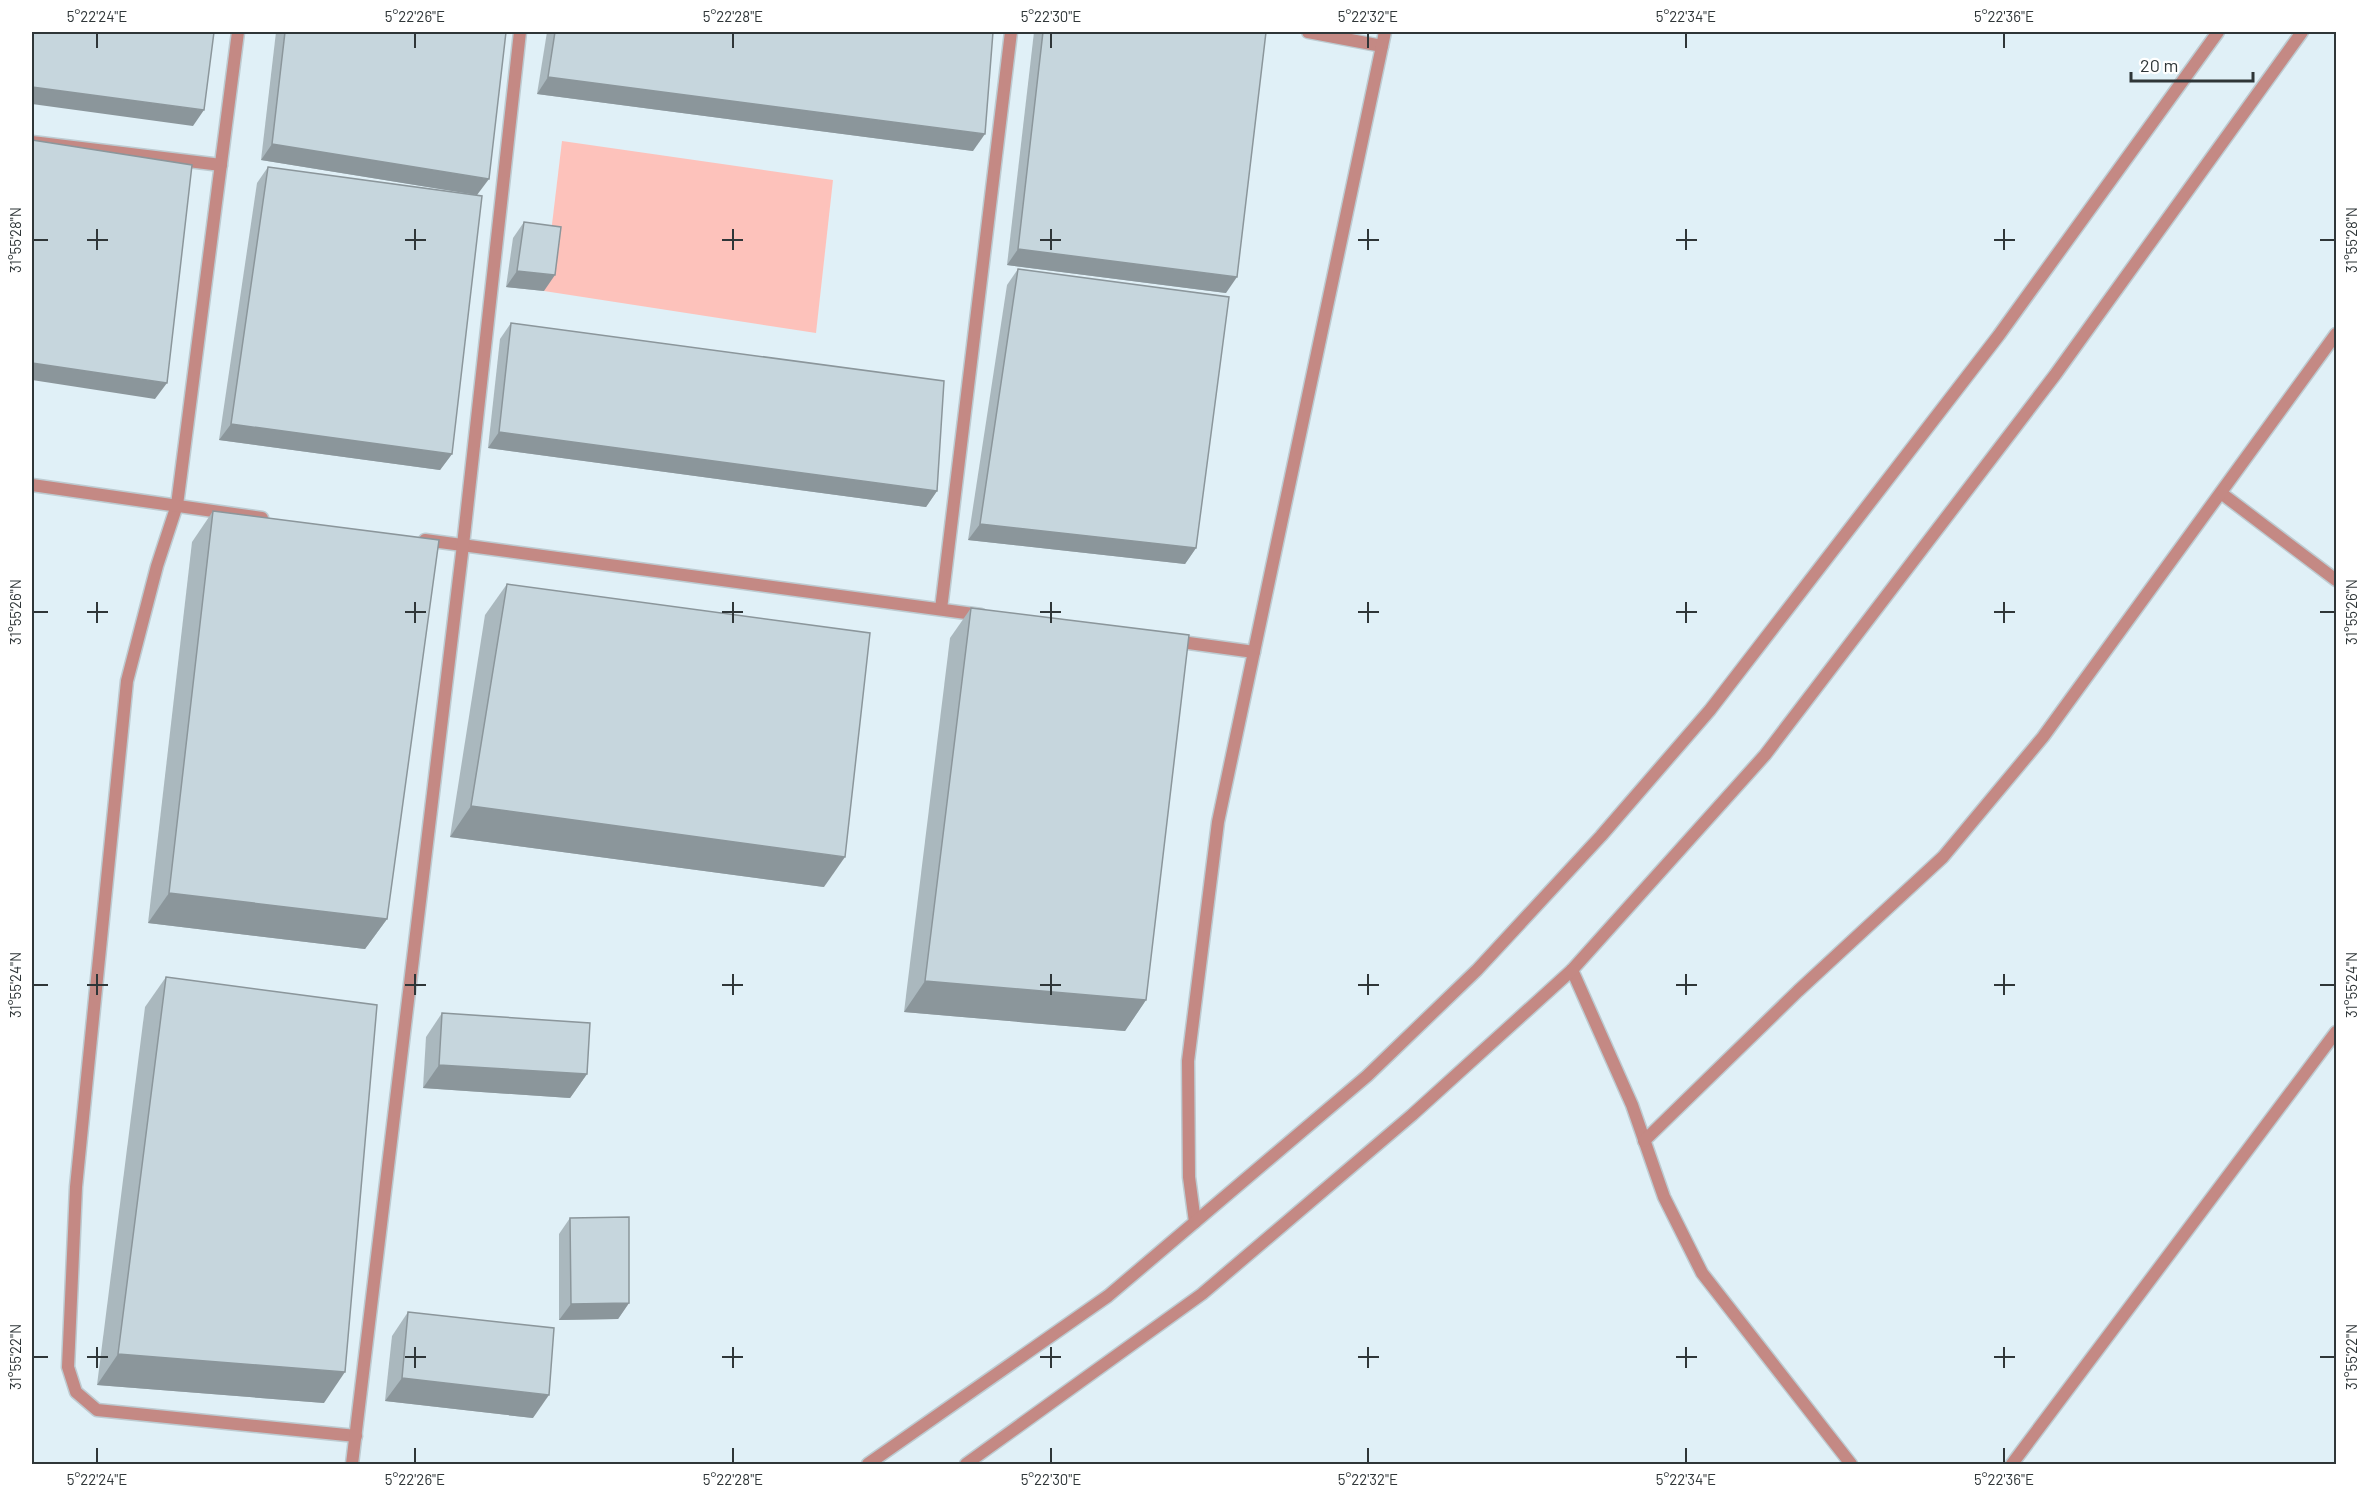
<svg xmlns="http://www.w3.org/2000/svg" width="2368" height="1496" font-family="Barlow,sans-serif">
  <rect width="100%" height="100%" fill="#e0f0f7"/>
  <!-- green -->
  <path fill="#fdc2bb" d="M562 141 833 180 816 333 544 291Z"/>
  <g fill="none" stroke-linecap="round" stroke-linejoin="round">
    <defs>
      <g id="minor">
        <path d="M238 32 177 505 157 566 127 681 76 1187 68 1367 76 1392 97 1410 356 1436"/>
        <path d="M1308 32 1382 46"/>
        <path d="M32 142 221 165"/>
        <path d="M32 485 262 518"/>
        <path d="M2221 493 2336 580"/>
        <path d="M425 540 981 615"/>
        <path d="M941 609 1011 32"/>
        <path d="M1174 641 1254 652"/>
        <path d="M1572 970 1632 1105 1664 1197 1702 1273 1851 1464"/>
        <path d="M1644 1141 1798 991 1943 857 2043 737 2336 334"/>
        <path d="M1195 1222 1189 1177 1188 1061 1218 822 1385 32"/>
        <path d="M352 1464 463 545 520 32"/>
        <path d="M2012 1464 2336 1032"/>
      </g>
      <g id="tertiary">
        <path d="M868 1464 1108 1296 1367 1076 1477 970 1601 836 1710 710 1999 335 2218 32"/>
        <path d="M966 1464 1202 1294 1412 1115 1572 970 1765 755 2055 375 2302 32"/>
      </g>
    </defs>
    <!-- minor casing -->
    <use href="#minor" stroke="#bdcbd1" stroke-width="15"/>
    <!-- tertiary casing -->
    <use href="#tertiary" stroke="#bdcbd1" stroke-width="15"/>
    <!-- minor -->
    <use href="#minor" stroke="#c48984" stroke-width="12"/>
    <!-- tertiary -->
    <use href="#tertiary" stroke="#c48984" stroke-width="12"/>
  </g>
  <!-- wall -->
  <g fill="#aab8be">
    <path d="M276 32H506L477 195 261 160Z"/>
    <path d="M547 32H993L973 151 537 94Z"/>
    <path d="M1034 32H1266L1226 293 1007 265Z"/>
    <path d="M268 167 452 454 440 470 219 440 257 183Z"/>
    <path d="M524 222 544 291 506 287 513 238Z"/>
    <path d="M1018 269 1196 548 1185 564 968 540 1007 285Z"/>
    <path d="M511 323 937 491 926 507 488 448 500 339Z"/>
    <path d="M213 511 387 919 365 949 148 923 192 542Z"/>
    <path d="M507 584 824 887 450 837 485 615Z"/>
    <path d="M971 608 1146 1000 1125 1031 904 1012 950 638Z"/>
    <path d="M166 977 324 1403 97 1385 145 1007Z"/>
    <path d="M442 1013 587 1074 570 1098 423 1088 426 1037Z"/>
    <path d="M570 1218 629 1303 618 1319 559 1320V1234Z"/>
    <path d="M408 1312 533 1418 385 1401 392 1336Z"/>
  </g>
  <!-- shaded-wall -->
  <g fill="#8b969b">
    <path d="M548 77 985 134 973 151 537 94Z"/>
    <path d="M32 87 204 110 193 126 32 104Z"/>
    <path d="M272 144 489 179 477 195 261 160Z"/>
    <path d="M1018 249 1237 277 1226 293 1007 265Z"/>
    <path d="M517 271 555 275 544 291 506 287Z"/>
    <path d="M32 363 167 383 155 399 32 380Z"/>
    <path d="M231 424 452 454 440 470 219 440Z"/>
    <path d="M499 432 937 491 926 507 488 448Z"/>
    <path d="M980 524 1196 548 1185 564 968 540Z"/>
    <path d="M471 806 845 857 824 887 450 837Z"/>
    <path d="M169 893 387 919 365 949 148 923Z"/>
    <path d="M925 981 1146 1000 1125 1031 904 1012Z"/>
    <path d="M439 1065 587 1074 570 1098 423 1088Z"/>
    <path d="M629 1303 618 1319 559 1320 571 1304Z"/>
    <path d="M118 1354 345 1372 324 1403 97 1385Z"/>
    <path d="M402 1378 549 1395 533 1418 385 1401Z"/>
  </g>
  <!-- building -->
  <g fill="#c6d6dd" stroke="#8b969b" stroke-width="1.5">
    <path d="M32 32H214L204 110 32 87Z"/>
    <path d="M285 32H506L489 179 272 144Z"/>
    <path d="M555 32H993L985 134 548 77Z"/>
    <path d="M1043 32H1266L1237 277 1018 249Z"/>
    <path d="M32 140 192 165 167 383 32 363Z"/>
    <path d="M268 167 482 196 452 454 231 424Z"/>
    <path d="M524 222 561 227 555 275 517 271Z"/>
    <path d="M1018 269 1229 297 1196 548 980 524Z"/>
    <path d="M511 323 944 381 937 491 499 432Z"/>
    <path d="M213 511 439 540 387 919 169 893Z"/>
    <path d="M507 584 870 633 845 857 471 806Z"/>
    <path d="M971 608 1189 635 1146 1000 925 981Z"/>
    <path d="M166 977 377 1005 345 1372 118 1354Z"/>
    <path d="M442 1013 590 1023 587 1074 439 1065Z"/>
    <path d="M629 1217V1303L571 1304 570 1218Z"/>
    <path d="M408 1312 554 1328 549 1395 402 1378Z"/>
  </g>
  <!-- ticks -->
  <path fill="none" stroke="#2f3638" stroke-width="2" d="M97 33V48M415 33V48M733 33V48M1051 33V48M1368 33V48M1686 33V48M2004 33V48M97 229V250M415 229V250M733 229V250M1051 229V250M1368 229V250M1686 229V250M2004 229V250M33 240H48M87 240H108M405 240H426M722 240H743M1040 240H1061M1358 240H1379M1676 240H1697M1994 240H2015M2320 240H2335M97 602V623M415 602V623M733 602V623M1051 602V623M1368 602V623M1686 602V623M2004 602V623M33 612H48M87 612H108M405 612H426M722 612H743M1040 612H1061M1358 612H1379M1676 612H1697M1994 612H2015M2320 612H2335M97 974V995M415 974V995M733 974V995M1051 974V995M1368 974V995M1686 974V995M2004 974V995M33 985H48M87 985H108M405 985H426M722 985H743M1040 985H1061M1358 985H1379M1676 985H1697M1994 985H2015M2320 985H2335M97 1347V1368M415 1347V1368M733 1347V1368M1051 1347V1368M1368 1347V1368M1686 1347V1368M2004 1347V1368M33 1357H48M87 1357H108M405 1357H426M722 1357H743M1040 1357H1061M1358 1357H1379M1676 1357H1697M1994 1357H2015M2320 1357H2335M97 1448V1463M415 1448V1463M733 1448V1463M1051 1448V1463M1368 1448V1463M1686 1448V1463M2004 1448V1463"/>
  <!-- border -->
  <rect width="2368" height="1496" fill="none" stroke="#ffffff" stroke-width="66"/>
  <!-- scale -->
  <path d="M2131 72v9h122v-9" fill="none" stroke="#2f3638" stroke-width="3"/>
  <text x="2140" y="72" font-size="18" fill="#2f3638" stroke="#ffffff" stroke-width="4.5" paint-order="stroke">20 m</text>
  <rect x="33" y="33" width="2302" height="1430" fill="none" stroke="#2f3638" stroke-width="2"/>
  <g font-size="15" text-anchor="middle" fill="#2f3638">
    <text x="97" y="22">5°22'24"E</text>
    <text x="415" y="22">5°22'26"E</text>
    <text x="733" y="22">5°22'28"E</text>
    <text x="1051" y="22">5°22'30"E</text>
    <text x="1368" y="22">5°22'32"E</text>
    <text x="1686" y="22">5°22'34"E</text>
    <text x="2004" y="22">5°22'36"E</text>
    <text transform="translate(16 240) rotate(-90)" y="5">31°55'28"N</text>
    <text transform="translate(2352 240) rotate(-90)" y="5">31°55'28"N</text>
    <text transform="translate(16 612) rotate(-90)" y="5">31°55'26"N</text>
    <text transform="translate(2352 612) rotate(-90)" y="5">31°55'26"N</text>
    <text transform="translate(16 985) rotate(-90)" y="5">31°55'24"N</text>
    <text transform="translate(2352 985) rotate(-90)" y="5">31°55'24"N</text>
    <text transform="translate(16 1357) rotate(-90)" y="5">31°55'22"N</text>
    <text transform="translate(2352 1357) rotate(-90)" y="5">31°55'22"N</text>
    <text x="97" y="1485">5°22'24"E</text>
    <text x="415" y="1485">5°22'26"E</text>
    <text x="733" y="1485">5°22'28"E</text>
    <text x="1051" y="1485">5°22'30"E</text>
    <text x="1368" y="1485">5°22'32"E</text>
    <text x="1686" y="1485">5°22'34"E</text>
    <text x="2004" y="1485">5°22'36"E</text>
  </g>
</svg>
